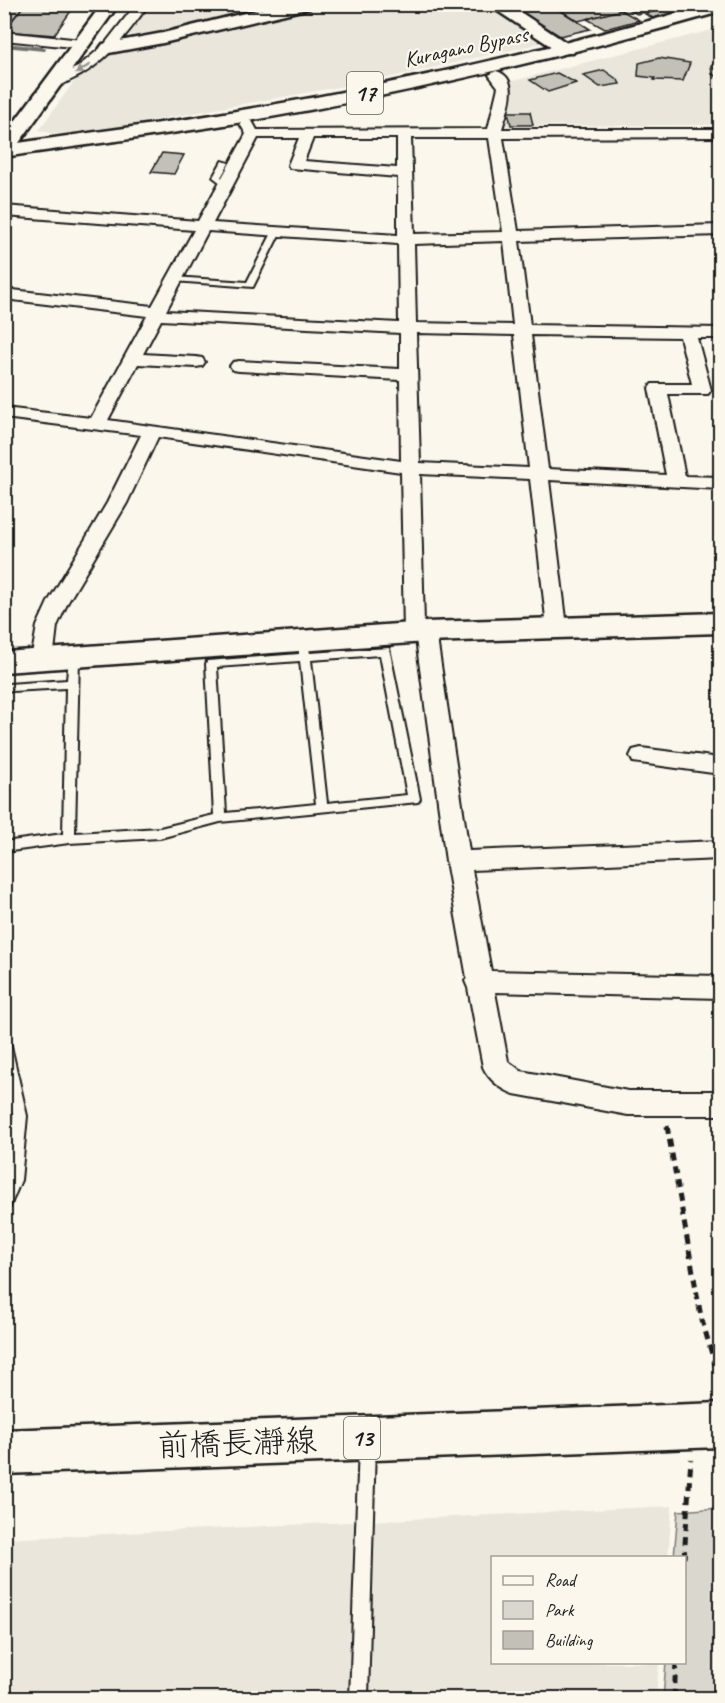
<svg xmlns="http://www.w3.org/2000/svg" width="725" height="1703" font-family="Caveat,'Klee One',sans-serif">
  <rect width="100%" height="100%" fill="#fbf7ec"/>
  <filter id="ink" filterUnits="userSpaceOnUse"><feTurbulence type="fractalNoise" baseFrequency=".0167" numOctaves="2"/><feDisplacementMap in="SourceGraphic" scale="12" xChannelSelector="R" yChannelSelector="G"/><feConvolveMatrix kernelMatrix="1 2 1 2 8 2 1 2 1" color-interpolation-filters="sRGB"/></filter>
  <g filter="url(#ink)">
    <!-- built -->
    <g fill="#eae6dc">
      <path d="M150 5H241L251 12 158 34 139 37 128 34Z"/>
      <path d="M318 5H485L546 42 378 80 82 133 53 134 39 130 73 83 104 55Z"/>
      <path d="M720 28V125L500 126 509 82Z"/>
      <path d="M672 1506 668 1557 492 1558V1662L659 1663 656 1698H5L4 1539Z"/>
    </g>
    <!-- green -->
    <path fill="#dad7ce" stroke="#7b7a75" stroke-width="1.5" d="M720 1508V1698H663L666 1663 684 1662V1558L674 1557 678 1511Z"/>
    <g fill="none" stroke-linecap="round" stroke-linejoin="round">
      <!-- stream -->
      <path stroke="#74726e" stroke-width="4" d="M4 45 44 49"/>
    </g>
    <!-- building -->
    <g fill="#c3c0b8" stroke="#1c1c1c" stroke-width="1.5">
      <path d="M5 4H25L4 30V6Z"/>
      <path d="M25 4H76L54 35 4 31Z"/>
      <path d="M535 4H550L590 29 560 36 516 9Z"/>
      <path d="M550 4H672L637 14 627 9 578 21Z"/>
      <path d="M678 5 686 9 653 18 645 14Z"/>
      <path d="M621 10 639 20 605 29 587 19Z"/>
      <path d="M659 58 690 63 683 81 654 80 655 78 638 76 639 63Z"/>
      <path d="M720 59V79L712 74 711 66Z"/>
      <path d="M604 70 618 80 620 84 600 87 583 75Z"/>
      <path d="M557 73 576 83 548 92 530 80Z"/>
      <path d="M508 112H530L533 125H511Z"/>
      <path d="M162 153 184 155 174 174 151 172Z"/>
    </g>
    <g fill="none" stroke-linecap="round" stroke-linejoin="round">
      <defs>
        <g id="lane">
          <path d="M222 161 229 163 221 177 229 184 225 186 213 177Z"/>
          <path d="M273 231 280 233 253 287 174 281 170 279 174 277 247 282Z"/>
          <path d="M304 645 308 646 310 653 389 648 420 799 418 802 220 822 160 838 69 843 4 852V842L63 834 66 688 12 691 8 690 7 687 8 684 67 680 69 657 74 653 78 654 79 657 75 833 160 828 214 815 206 664 207 661 299 654V649ZM380 655 407 795 327 803 311 660ZM300 661 316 804 226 813 217 667Z"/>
          <path d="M4 1040 9 1042 11 1046 27 1116 21 1180 9 1209 4 1211V1186L7 1180 13 1116 4 1078Z"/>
          <path d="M367 1437 373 1439 375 1445 368 1698H350L359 1445 361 1439Z"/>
        </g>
        <g id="street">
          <path d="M136 4H149C126 36 105 65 69 81 62 85 55 89 47 87L45 84 47 81 78 67 104 45Z"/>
          <path d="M4 32 82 40 88 44 82 48 4 40Z"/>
          <path d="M496 71C522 78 507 111 502 129H720V137L503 138 518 231 720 225V235L519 241 530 325 720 328V338H697L711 390 708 394H668L685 476 720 477V489L549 480 567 627 564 632 557 634 550 632 547 627 530 479 420 474 424 625 433 627 436 632 469 851 720 841V859L472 870 491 971 720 976V998L495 992 508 1061 521 1071 628 1091H720V1115H628L514 1094C501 1089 489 1080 483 1067L468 988 465 981 467 978 446 861 416 639 407 638 404 633 401 472 158 437 127 503 68 602 57 626 53 660 50 665 42 667 34 665 31 660 37 626 48 602 107 503 141 435 4 418V408L91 418 147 316 4 299V289L152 306 194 230 4 216V206L198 221 246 134 240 124 242 121H252L257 130 488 129 498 87 489 75ZM258 138H299L288 165 290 168 398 177V235L213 223ZM313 138H397V168L304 161ZM411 138H489L503 232 414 234ZM208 231 398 244 399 323 166 311ZM504 241 513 325 416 323 414 244ZM161 320 400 333V369L239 361 233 362 230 366 233 370 239 371 400 380 401 461 108 420 138 364 196 367 202 366 205 362 202 358 196 357 143 354ZM416 333 514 335 529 468 420 463ZM531 335 680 337 692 384H652L649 388 666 475 548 469Z"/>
          <path d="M641 748 720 758V774L633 762 630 756 633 750Z"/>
        </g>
        <g id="secondary">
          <path d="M102 4H119L11 154 4 156V136Z"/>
          <path d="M281 4H312L310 8 163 43 109 53 103 52 100 48 103 44 109 43 163 33Z"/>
          <path d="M487 4H508L576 49 573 53H561Z"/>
          <path d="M720 613V633L426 642 4 672V652L426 622Z"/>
        </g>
        <path id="primary" d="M720 1403V1447L4 1474V1430Z"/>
        <path id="highway" d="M710 4H720V12C563 57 404 94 243 122 164 135 84 145 4 157V145C84 133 163 124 242 110 400 84 556 48 710 4Z"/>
      </defs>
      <!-- lane casing -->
      <use href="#lane" stroke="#1c1c1c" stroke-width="4"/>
      <!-- street casing -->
      <use href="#street" stroke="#1c1c1c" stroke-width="4"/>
      <!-- secondary casing -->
      <use href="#secondary" stroke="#1c1c1c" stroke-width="5"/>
      <!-- primary casing -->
      <use href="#primary" stroke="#1c1c1c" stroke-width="5"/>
      <!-- highway casing -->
      <use href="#highway" stroke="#1c1c1c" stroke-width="5"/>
      <!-- path -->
      <g stroke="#1c1c1c" stroke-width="5" stroke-dasharray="8 6" stroke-linecap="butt">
        <path d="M667 1126 701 1317 720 1381"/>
        <path d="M684 1558 691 1459"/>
        <path d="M674 1698 676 1662"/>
      </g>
      <!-- lane -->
      <use href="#lane" fill="#fbf7ec" fill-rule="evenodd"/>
      <!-- street -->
      <use href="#street" fill="#fbf7ec" fill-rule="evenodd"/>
      <!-- secondary -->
      <use href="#secondary" fill="#fbf7ec" fill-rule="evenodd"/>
      <!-- primary -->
      <use href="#primary" fill="#fbf7ec" fill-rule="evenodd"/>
      <!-- highway -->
      <use href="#highway" fill="#fbf7ec" fill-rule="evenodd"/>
    </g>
    <!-- one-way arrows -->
    <defs><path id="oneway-solid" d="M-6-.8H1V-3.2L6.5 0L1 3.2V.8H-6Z" transform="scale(1.5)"/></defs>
    <use fill="#97948e" href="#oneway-solid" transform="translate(83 69) rotate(147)"/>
  </g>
  <g text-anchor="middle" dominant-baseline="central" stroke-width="4.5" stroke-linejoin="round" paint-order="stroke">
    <!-- far-street labels -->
    <g font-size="22" fill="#1c1c1c" stroke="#fbf7ec">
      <text transform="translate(466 47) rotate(-12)">Kuragano Bypass</text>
    </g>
    <!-- shield labels -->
    <g fill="#fbf7ec" stroke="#5f5e5a" stroke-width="1.5">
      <rect x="347" y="72" width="36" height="42" rx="4.5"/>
      <rect x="344" y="1417" width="36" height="42" rx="4.5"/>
    </g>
    <g font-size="24" font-weight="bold" fill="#1c1c1c">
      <text x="365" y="93">17</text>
      <text x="362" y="1438">13</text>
    </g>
    <!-- near-street labels -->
    <g font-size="32" fill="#1c1c1c" stroke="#fbf7ec">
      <text transform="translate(237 1443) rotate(-2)">前橋長瀞線</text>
    </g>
  </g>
  <!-- margin -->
  <rect width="725" height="1703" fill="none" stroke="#fbf7ec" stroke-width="24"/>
  <rect x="12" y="12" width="701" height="1679" fill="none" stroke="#1c1c1c" stroke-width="2" filter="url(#ink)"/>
  <!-- legend -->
  <rect x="491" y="1556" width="195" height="108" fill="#fbf7ec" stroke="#a29f99" stroke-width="1.5"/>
  <rect x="503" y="1576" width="30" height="9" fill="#fbf7ec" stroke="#a29f99" stroke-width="1.5"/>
  <text x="545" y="1586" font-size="18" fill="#1c1c1c">Road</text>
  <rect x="503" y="1601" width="30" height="18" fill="#dad7ce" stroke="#a29f99" stroke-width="1.5"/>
  <text x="545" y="1616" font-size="18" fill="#1c1c1c">Park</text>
  <rect x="503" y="1631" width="30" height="18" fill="#c3c0b8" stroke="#a29f99" stroke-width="1.5"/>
  <text x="545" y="1646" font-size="18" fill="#1c1c1c">Building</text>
</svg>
